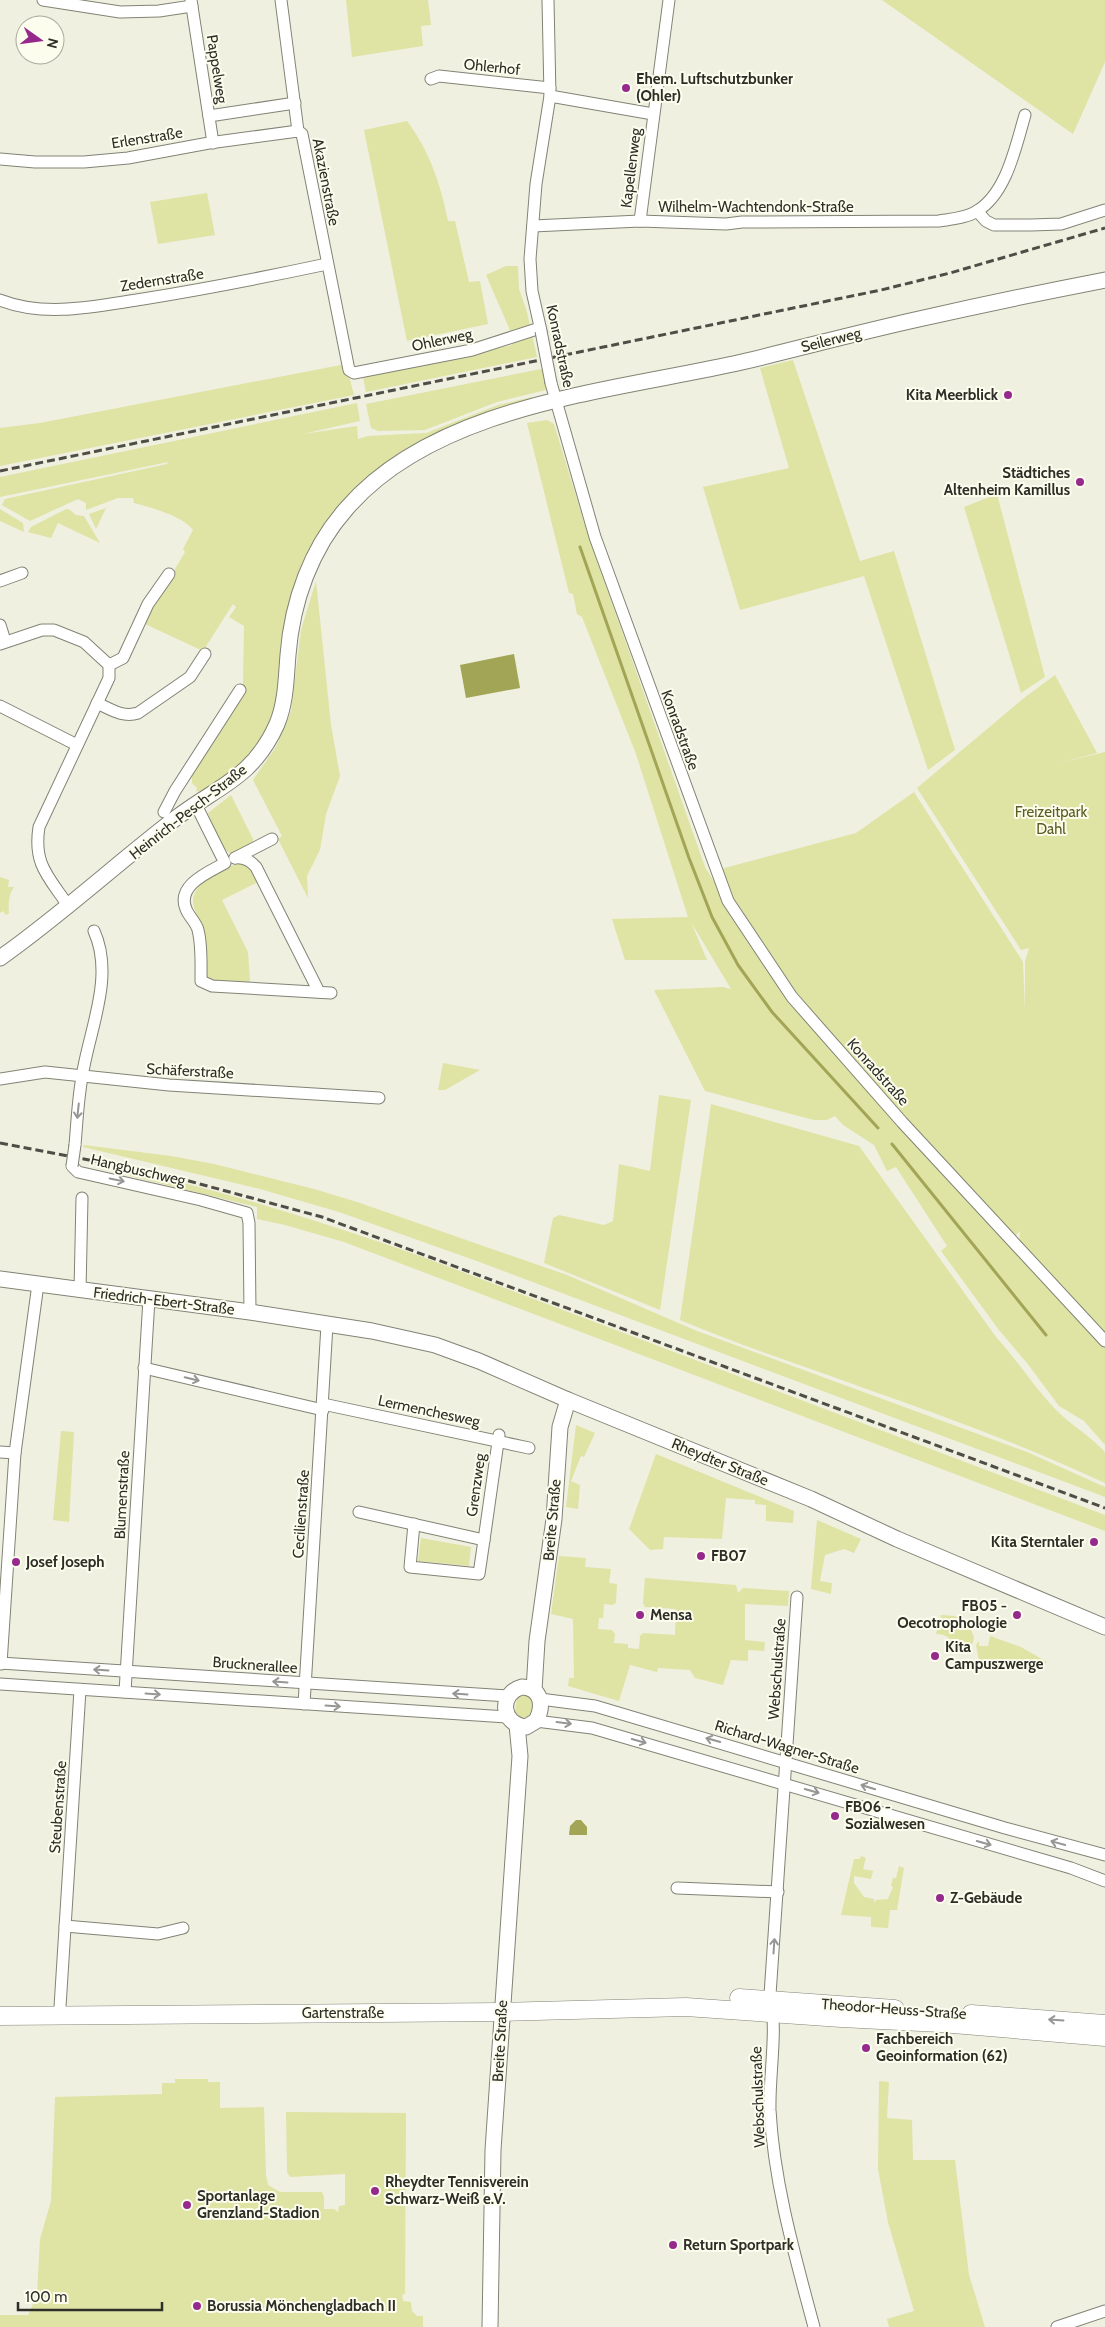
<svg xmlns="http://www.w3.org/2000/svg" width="1105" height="2327" font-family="Cabin,sans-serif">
  <rect width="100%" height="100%" fill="#eff0e0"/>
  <!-- green -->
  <g fill="#dfe3a4">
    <path d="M346 0H428L431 25 421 26 423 46 352 57Z"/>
    <path d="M882 0H1105V62L1073 134Z"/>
    <path d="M407 121C429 150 441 185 448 221H455L469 282 480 281 488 324 407 341 364 130Z"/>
    <path d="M207 193 215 235 158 244 150 202Z"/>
    <path d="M506 266H518L519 289 527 312 537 357 366 392 363 377 376 372 512 345 509 328 486 275Z"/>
    <path d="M793 360 860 561 894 551 955 750 928 770 864 576 740 610 703 487 789 468 760 368Z"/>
    <path d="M346 364 354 395 0 466V428L40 423Z"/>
    <path d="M546 368 550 389 497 402 425 430 378 431 371 428 366 404Z"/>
    <path d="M532 397 533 400 462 422 407 449 389 463 314 546 282 685 268 730 237 768 223 779 201 792 196 791 197 788 192 783V774L246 691 243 686 244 626 229 617 236 607 233 604 203 651 145 624 144 622 185 552 183 549 193 530C183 516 150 507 134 503L133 498H118L86 510V503L78 499 30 521 2 505 5 499 167 464 168 462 0 497V477L357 403 360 421 303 434 357 426 358 439 368 436 426 433 498 405Z"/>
    <path d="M547 420 554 424 587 532 705 867 767 967 1105 1346V1445L1084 1421 1059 1406 1027 1363 999 1330 941 1251 947 1246 896 1167 887 1171 874 1145 843 1125 835 1116 827 1120H814L705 1091 654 990 723 987 731 989 691 922 707 960H625L612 919 688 917 636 754 582 617 577 614 573 594 569 593 527 423Z"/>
    <path d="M997 494 1045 677 1021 693 964 507Z"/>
    <path d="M106 508 96 529 89 514Z"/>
    <path d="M0 509 23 523 24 532 0 521Z"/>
    <path d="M66 509 70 510 76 515 84 516 100 543 58 523 51 538 28 532 31 527Z"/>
    <path d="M316 581 331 725 340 776 326 814 320 850 307 876 308 898 278 839 282 836 253 780 276 747 291 711 301 630Z"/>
    <path d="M1055 675 1097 753 1059 763 1105 752V1336L1019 1248 1020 1231 1011 1241 777 972 736 909 717 870 856 833 914 792 1023 962 1025 1011V962L1029 948 1021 950 917 788 1024 698Z"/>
    <path d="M231 795 253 839V845C248 848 241 853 235 854 223 857 212 822 208 813Z"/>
    <path d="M246 862 260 881 222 900 248 952 250 982H213L206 978C204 961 203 944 201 927 200 918 193 911 193 901 193 881 229 864 246 862Z"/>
    <path d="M0 877 9 880 8 887H14C9 893 8 904 9 913L6 915 3 911 0 913Z"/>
    <path d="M443 1063 480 1070 445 1090H438Z"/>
    <path d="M659 1095 691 1100 660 1310 544 1263 553 1218 559 1215 604 1225 613 1221 619 1164 650 1171Z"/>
    <path d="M711 1104 859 1146 996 1337C1017 1360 1034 1387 1055 1409 1071 1425 1090 1436 1105 1452V1483C1026 1446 944 1416 861 1387 800 1365 739 1345 680 1320Z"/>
    <path d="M84 1145 171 1156 214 1164 314 1189 357 1202 567 1275 697 1331 1027 1452 1105 1487V1497L474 1260 339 1212 260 1189 83 1147Z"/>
    <path d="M131 1171C230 1192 325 1223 420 1256L1105 1515V1531L344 1242 285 1225 257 1219V1207L130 1176Z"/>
    <path d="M576 1425 595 1433 584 1457 581 1456 571 1481 580 1485 578 1509 566 1507Z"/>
    <path d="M61 1431 74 1432 69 1522 53 1520Z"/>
    <path d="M656 1454 794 1511 793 1523 766 1521V1505L755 1504V1500L726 1498 722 1539 664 1537 663 1549 650 1550 629 1529Z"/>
    <path d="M817 1520 861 1539 854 1553 844 1549 825 1555 820 1581 832 1583 831 1594 811 1589Z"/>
    <path d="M421 1538 471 1547 469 1566 418 1561Z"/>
    <path d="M559 1556 586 1558 585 1567 611 1569 609 1583 617 1584 616 1603 612 1605 604 1604 603 1618H599L598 1629 612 1630 615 1634 614 1643 628 1644V1648L639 1649 640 1636 643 1633 675 1635 676 1609 645 1607 643 1603 645 1578 736 1585 738 1593 743 1588 789 1591 788 1606 745 1604V1640L765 1642 764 1651 748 1650V1661L731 1660 723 1685 695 1678 690 1670 658 1668 657 1672 630 1665 619 1701 568 1686 569 1678H574L573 1619 551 1614Z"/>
    <path d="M941 1615 955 1616 968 1623 974 1637 973 1643C957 1653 952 1633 936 1634Z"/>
    <path d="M990 1636 1021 1647 1047 1662 1045 1664 979 1661 976 1645 979 1641V1646H988Z"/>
    <path d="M528 1694 533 1700 532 1713 529 1717 520 1718 515 1711 517 1699 520 1695Z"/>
    <path d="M861 1856 866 1858 863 1869 873 1871 871 1879 854 1876V1883L864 1897 874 1899V1903L876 1900 888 1899 893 1887 891 1886 893 1878H896L899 1866 904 1868 897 1910H890L888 1928 871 1927V1917L841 1915 854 1859H860Z"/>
    <path d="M175 2079H208V2082H220V2108L264 2107 266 2175 268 2185 280 2192H322L324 2197V2209H334L338 2212 339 2206 345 2205V2174L290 2177 287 2172 286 2112 406 2113 405 2294 402 2295 403 2301 411 2302 412 2311 417 2316H423V2327H0V2315H28L37 2295 40 2239 51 2201 55 2097 162 2094V2083H175Z"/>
    <path d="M879 2081 889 2082 887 2118 912 2120 913 2160H955L969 2275 985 2327H889L887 2319 914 2311 888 2222 878 2169Z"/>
  </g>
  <!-- water -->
  <g fill="#a2a555">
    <path d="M514 654 520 688 466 698 460 665Z"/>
    <path d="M576 1820H581L587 1827V1835H569L570 1826Z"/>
  </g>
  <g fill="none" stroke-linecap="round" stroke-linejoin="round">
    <!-- stream -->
    <g stroke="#a2a555" stroke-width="3">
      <path d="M580 547 689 858 712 917 738 965 772 1012 878 1128"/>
      <path d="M892 1144 1046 1335"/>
    </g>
    <defs>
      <g id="street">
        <path d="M43 0 120 12 159 11 192 6"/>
        <path d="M191 0 213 143"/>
        <path d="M281 0 298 131 302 134 349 370 354 373 472 350 540 328"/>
        <path d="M431 79 439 76 550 88"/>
        <path d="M550 96 653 114"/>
        <path d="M209 116 295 103"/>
        <path d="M0 159 35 162H84L128 158 209 143 298 131"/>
        <path d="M977 211 986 221 994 225H1031L1061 224 1105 210"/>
        <path d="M640 221 669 0"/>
        <path d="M533 226 640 221 726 224 742 222 939 221C951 219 967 218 977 211 1007 193 1016 145 1025 115"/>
        <path d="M0 300C46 318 96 306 143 299 205 289 266 277 327 264"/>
        <path d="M541 331 532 291 530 259 536 184 550 96 548 0"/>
        <path d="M551 383 595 537 728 901 792 997 902 1122 1105 1341"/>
        <path d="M0 581 22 573"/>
        <path d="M0 625 5 641"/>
        <path d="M0 644 42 630H54L84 642 109 665V678L39 827C33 865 49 877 69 907"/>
        <path d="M109 665 123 658 148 604 169 574"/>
        <path d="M97 703C110 709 123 718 138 713L190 677 205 654"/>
        <path d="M0 706 77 745"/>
        <path d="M196 805 225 863C209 872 176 885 186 909 189 917 196 922 198 930 202 945 201 965 201 981L212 986 331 993"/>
        <path d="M164 812 175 791 240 690"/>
        <path d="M235 858C244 857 250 860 256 867L319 992"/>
        <path d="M235 858 272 839"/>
        <path d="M0 1079 45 1072 169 1085 379 1098"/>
        <path d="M75 1145C77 1122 78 1099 82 1077 89 1030 115 977 94 931"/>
        <path d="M72 1166 78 1172 201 1200 247 1213 249 1223 250 1312"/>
        <path d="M80 1291 82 1198"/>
        <path d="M144 1368 323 1410"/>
        <path d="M323 1404 529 1448"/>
        <path d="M0 1452 15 1453"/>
        <path d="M359 1512 484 1540 499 1435"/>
        <path d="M414 1524 410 1567 479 1574 484 1540"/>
        <path d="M797 1597 770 1995C778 2029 769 2074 770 2110 774 2184 795 2256 814 2327"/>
        <path d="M0 1663 508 1696"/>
        <path d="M1 1664 15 1453 38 1284"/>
        <path d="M0 1684 507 1717"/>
        <path d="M125 1692 149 1299"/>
        <path d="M540 1699 595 1706 1005 1828 1105 1855"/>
        <path d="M304 1704 327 1325"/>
        <path d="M536 1721 592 1728 1071 1868 1105 1881"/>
        <path d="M677 1888 778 1892"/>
        <path d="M65 1926 158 1934 183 1928"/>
        <path d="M60 2007 80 1690"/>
        <path d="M1057 2327 1105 2311"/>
      </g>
      <g id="secondary">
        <path d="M0 958C61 915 116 864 176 818 218 786 253 778 277 724 286 702 286 679 288 655 292 602 311 548 347 508 437 404 614 391 742 362 801 348 860 332 919 319 981 305 1043 292 1105 280"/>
        <path d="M0 1279 250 1312 372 1331 435 1345 479 1361 568 1400 811 1499 897 1539 1105 1627"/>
        <path d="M522 1687C542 1688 544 1706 536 1721L526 1727C500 1724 499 1693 522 1687Z"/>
        <path d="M534 1690 537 1641 554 1519 560 1427 568 1400"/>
        <path d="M490 2327 493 2150 520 1756 517 1725"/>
      </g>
      <g id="primary">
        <path d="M739 1998 895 2009"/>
        <path d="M971 2014 1105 2024"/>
        <path d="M0 2016 502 2012 686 2007 841 2018 941 2023 1105 2037"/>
      </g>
    </defs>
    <!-- street casing -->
    <use href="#street" stroke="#828375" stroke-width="13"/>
    <!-- secondary casing -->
    <use href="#secondary" stroke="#828375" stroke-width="17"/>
    <!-- primary casing -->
    <use href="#primary" stroke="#828375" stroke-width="19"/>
    <!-- street -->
    <use href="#street" stroke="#fff" stroke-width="11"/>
    <!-- secondary -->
    <use href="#secondary" stroke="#fff" stroke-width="15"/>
    <!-- primary -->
    <use href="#primary" stroke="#fff" stroke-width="18"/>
    <!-- rail -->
    <g stroke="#4e4e46" stroke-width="3" stroke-dasharray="8 4" stroke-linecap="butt">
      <path d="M0 471 881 290 950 273 1105 228"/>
      <path d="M0 1143 163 1174 322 1217 1105 1508"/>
    </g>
    <defs>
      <g id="street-bridge">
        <path d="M541 331 551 383"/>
        <path d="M72 1166 75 1145"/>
      </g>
    </defs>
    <!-- street-bridge casing -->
    <use href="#street-bridge" stroke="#828375" stroke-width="13" stroke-linecap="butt"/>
    <!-- street-bridge -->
    <use href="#street-bridge" stroke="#fff" stroke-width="11"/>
  </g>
  <!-- one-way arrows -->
  <defs><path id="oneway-shaft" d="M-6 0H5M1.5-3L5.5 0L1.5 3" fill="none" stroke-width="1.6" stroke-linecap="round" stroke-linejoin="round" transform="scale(1.25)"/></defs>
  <g stroke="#969694">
    <use href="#oneway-shaft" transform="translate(78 1111) rotate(96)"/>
    <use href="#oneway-shaft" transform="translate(117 1180) rotate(12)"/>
    <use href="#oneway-shaft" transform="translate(192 1379) rotate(13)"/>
    <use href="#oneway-shaft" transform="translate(101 1670) rotate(-176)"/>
    <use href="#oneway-shaft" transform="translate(280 1682) rotate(-176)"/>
    <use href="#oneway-shaft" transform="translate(153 1694) rotate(4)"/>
    <use href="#oneway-shaft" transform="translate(460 1694) rotate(-176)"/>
    <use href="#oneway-shaft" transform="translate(333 1706) rotate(4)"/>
    <use href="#oneway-shaft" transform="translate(564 1723) rotate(7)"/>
    <use href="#oneway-shaft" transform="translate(713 1740) rotate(-164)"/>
    <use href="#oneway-shaft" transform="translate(639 1741) rotate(16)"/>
    <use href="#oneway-shaft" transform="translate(868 1787) rotate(-163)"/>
    <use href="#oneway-shaft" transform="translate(812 1791) rotate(16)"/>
    <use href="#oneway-shaft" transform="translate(984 1843) rotate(16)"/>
    <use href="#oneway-shaft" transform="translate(1058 1843) rotate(-165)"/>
    <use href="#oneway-shaft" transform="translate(774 1946) rotate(-86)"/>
    <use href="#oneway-shaft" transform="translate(1056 2020) rotate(-176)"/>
  </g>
  <!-- markers -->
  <g fill="#952a8c" stroke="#fcfded" stroke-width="2">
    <circle cx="626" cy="88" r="5"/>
    <circle cx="1008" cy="395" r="5"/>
    <circle cx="1080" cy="482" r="5"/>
    <circle cx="1094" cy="1542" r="5"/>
    <circle cx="701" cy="1556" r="5"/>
    <circle cx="16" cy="1562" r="5"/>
    <circle cx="640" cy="1615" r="5"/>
    <circle cx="1017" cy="1615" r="5"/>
    <circle cx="935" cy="1656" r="5"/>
    <circle cx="835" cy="1816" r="5"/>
    <circle cx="940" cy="1898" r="5"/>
    <circle cx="866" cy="2048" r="5"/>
    <circle cx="375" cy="2191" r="5"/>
    <circle cx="187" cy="2205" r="5"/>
    <circle cx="673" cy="2245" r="5"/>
    <circle cx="197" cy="2306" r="5"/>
  </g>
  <g text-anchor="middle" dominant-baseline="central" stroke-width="4" stroke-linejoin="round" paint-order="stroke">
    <!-- street labels -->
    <g font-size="15" fill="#2e2e28" stroke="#fcfded">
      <text transform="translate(492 67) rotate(6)">Ohlerhof</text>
      <text transform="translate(217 69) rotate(81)">Pappelweg</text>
      <text transform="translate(147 138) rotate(-9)">Erlenstraße</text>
      <text transform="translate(631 168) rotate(-83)">Kapellenweg</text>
      <text transform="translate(326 182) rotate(79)">Akazienstraße</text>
      <text x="756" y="207">Wilhelm-Wachtendonk-Straße</text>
      <text transform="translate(162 280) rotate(-9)">Zedernstraße</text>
      <text transform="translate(442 340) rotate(-12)">Ohlerweg</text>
      <text transform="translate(831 340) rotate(-14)">Seilerweg</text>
      <text transform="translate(560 346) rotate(78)">Konradstraße</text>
      <text transform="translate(680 730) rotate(70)">Konradstraße</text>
      <text transform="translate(188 812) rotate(-38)">Heinrich-Pesch-Straße</text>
      <text transform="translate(190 1071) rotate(3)">Schäferstraße</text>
      <text transform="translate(878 1072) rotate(48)">Konradstraße</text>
      <text transform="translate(138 1170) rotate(13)">Hangbuschweg</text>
      <text transform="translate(164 1301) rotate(7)">Friedrich-Ebert-Straße</text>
      <text transform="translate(429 1411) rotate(12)">Lermenchesweg</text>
      <text transform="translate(720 1462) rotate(22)">Rheydter Straße</text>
      <text transform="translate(476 1485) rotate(-82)">Grenzweg</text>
      <text transform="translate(122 1495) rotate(-87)">Blumenstraße</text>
      <text transform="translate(301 1514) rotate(-86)">Cecilienstraße</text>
      <text transform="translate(552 1520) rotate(-85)">Breite Straße</text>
      <text transform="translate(255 1665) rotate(4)">Brucknerallee</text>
      <text transform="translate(777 1669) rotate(-86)">Webschulstraße</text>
      <text transform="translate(787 1747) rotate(17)">Richard-Wagner-Straße</text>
      <text transform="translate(58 1807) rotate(-86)">Steubenstraße</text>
      <text transform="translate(894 2009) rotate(4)">Theodor-Heuss-Straße</text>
      <text x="343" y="2013">Gartenstraße</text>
      <text transform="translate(500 2041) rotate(-87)">Breite Straße</text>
      <text transform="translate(758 2097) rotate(-92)">Webschulstraße</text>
    </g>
    <!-- poi labels -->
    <g font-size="15" font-weight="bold" fill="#2e2e28" stroke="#fcfded" text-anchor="start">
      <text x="636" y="79">Ehem. Luftschutzbunker<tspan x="636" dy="17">(Ohler)</tspan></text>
      <text x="998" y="395" text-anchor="end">Kita Meerblick</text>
      <text x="1070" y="473" text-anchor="end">Städtiches<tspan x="1070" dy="17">Altenheim Kamillus</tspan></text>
      <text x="1084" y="1542" text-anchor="end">Kita Sterntaler</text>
      <text x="711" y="1556">FB07</text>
      <text x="26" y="1562">Josef Joseph</text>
      <text x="1007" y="1606" text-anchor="end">FB05 -<tspan x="1007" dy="17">Oecotrophologie</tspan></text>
      <text x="650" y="1615">Mensa</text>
      <text x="945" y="1647">Kita<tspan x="945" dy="17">Campuszwerge</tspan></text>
      <text x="845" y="1807">FB06 -<tspan x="845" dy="17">Sozialwesen</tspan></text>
      <text x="950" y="1898">Z-Gebäude</text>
      <text x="876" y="2039">Fachbereich<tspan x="876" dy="17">Geoinformation (62)</tspan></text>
      <text x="385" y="2182">Rheydter Tennisverein<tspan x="385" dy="17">Schwarz-Weiß e.V.</tspan></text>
      <text x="197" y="2196">Sportanlage<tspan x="197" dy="17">Grenzland-Stadion</tspan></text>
      <text x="683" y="2245">Return Sportpark</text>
      <text x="207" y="2306">Borussia Mönchengladbach II</text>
    </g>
    <!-- park labels -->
    <g font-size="15" fill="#5a5c21" stroke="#fcfded">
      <text x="1051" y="812">Freizeitpark<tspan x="1051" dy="17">Dahl</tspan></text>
    </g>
  </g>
  <!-- north arrow -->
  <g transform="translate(40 40) rotate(104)"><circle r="24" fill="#fcfded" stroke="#aaaa9e"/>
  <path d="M0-4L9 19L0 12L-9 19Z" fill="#952a8c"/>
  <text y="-8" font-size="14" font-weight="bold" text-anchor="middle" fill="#2e2e28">N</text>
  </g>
  <!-- scale -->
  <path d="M18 2302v8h144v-8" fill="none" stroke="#2e2e28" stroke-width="2.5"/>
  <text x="25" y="2302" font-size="15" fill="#2e2e28" stroke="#fcfded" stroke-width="4" paint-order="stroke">100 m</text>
</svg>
